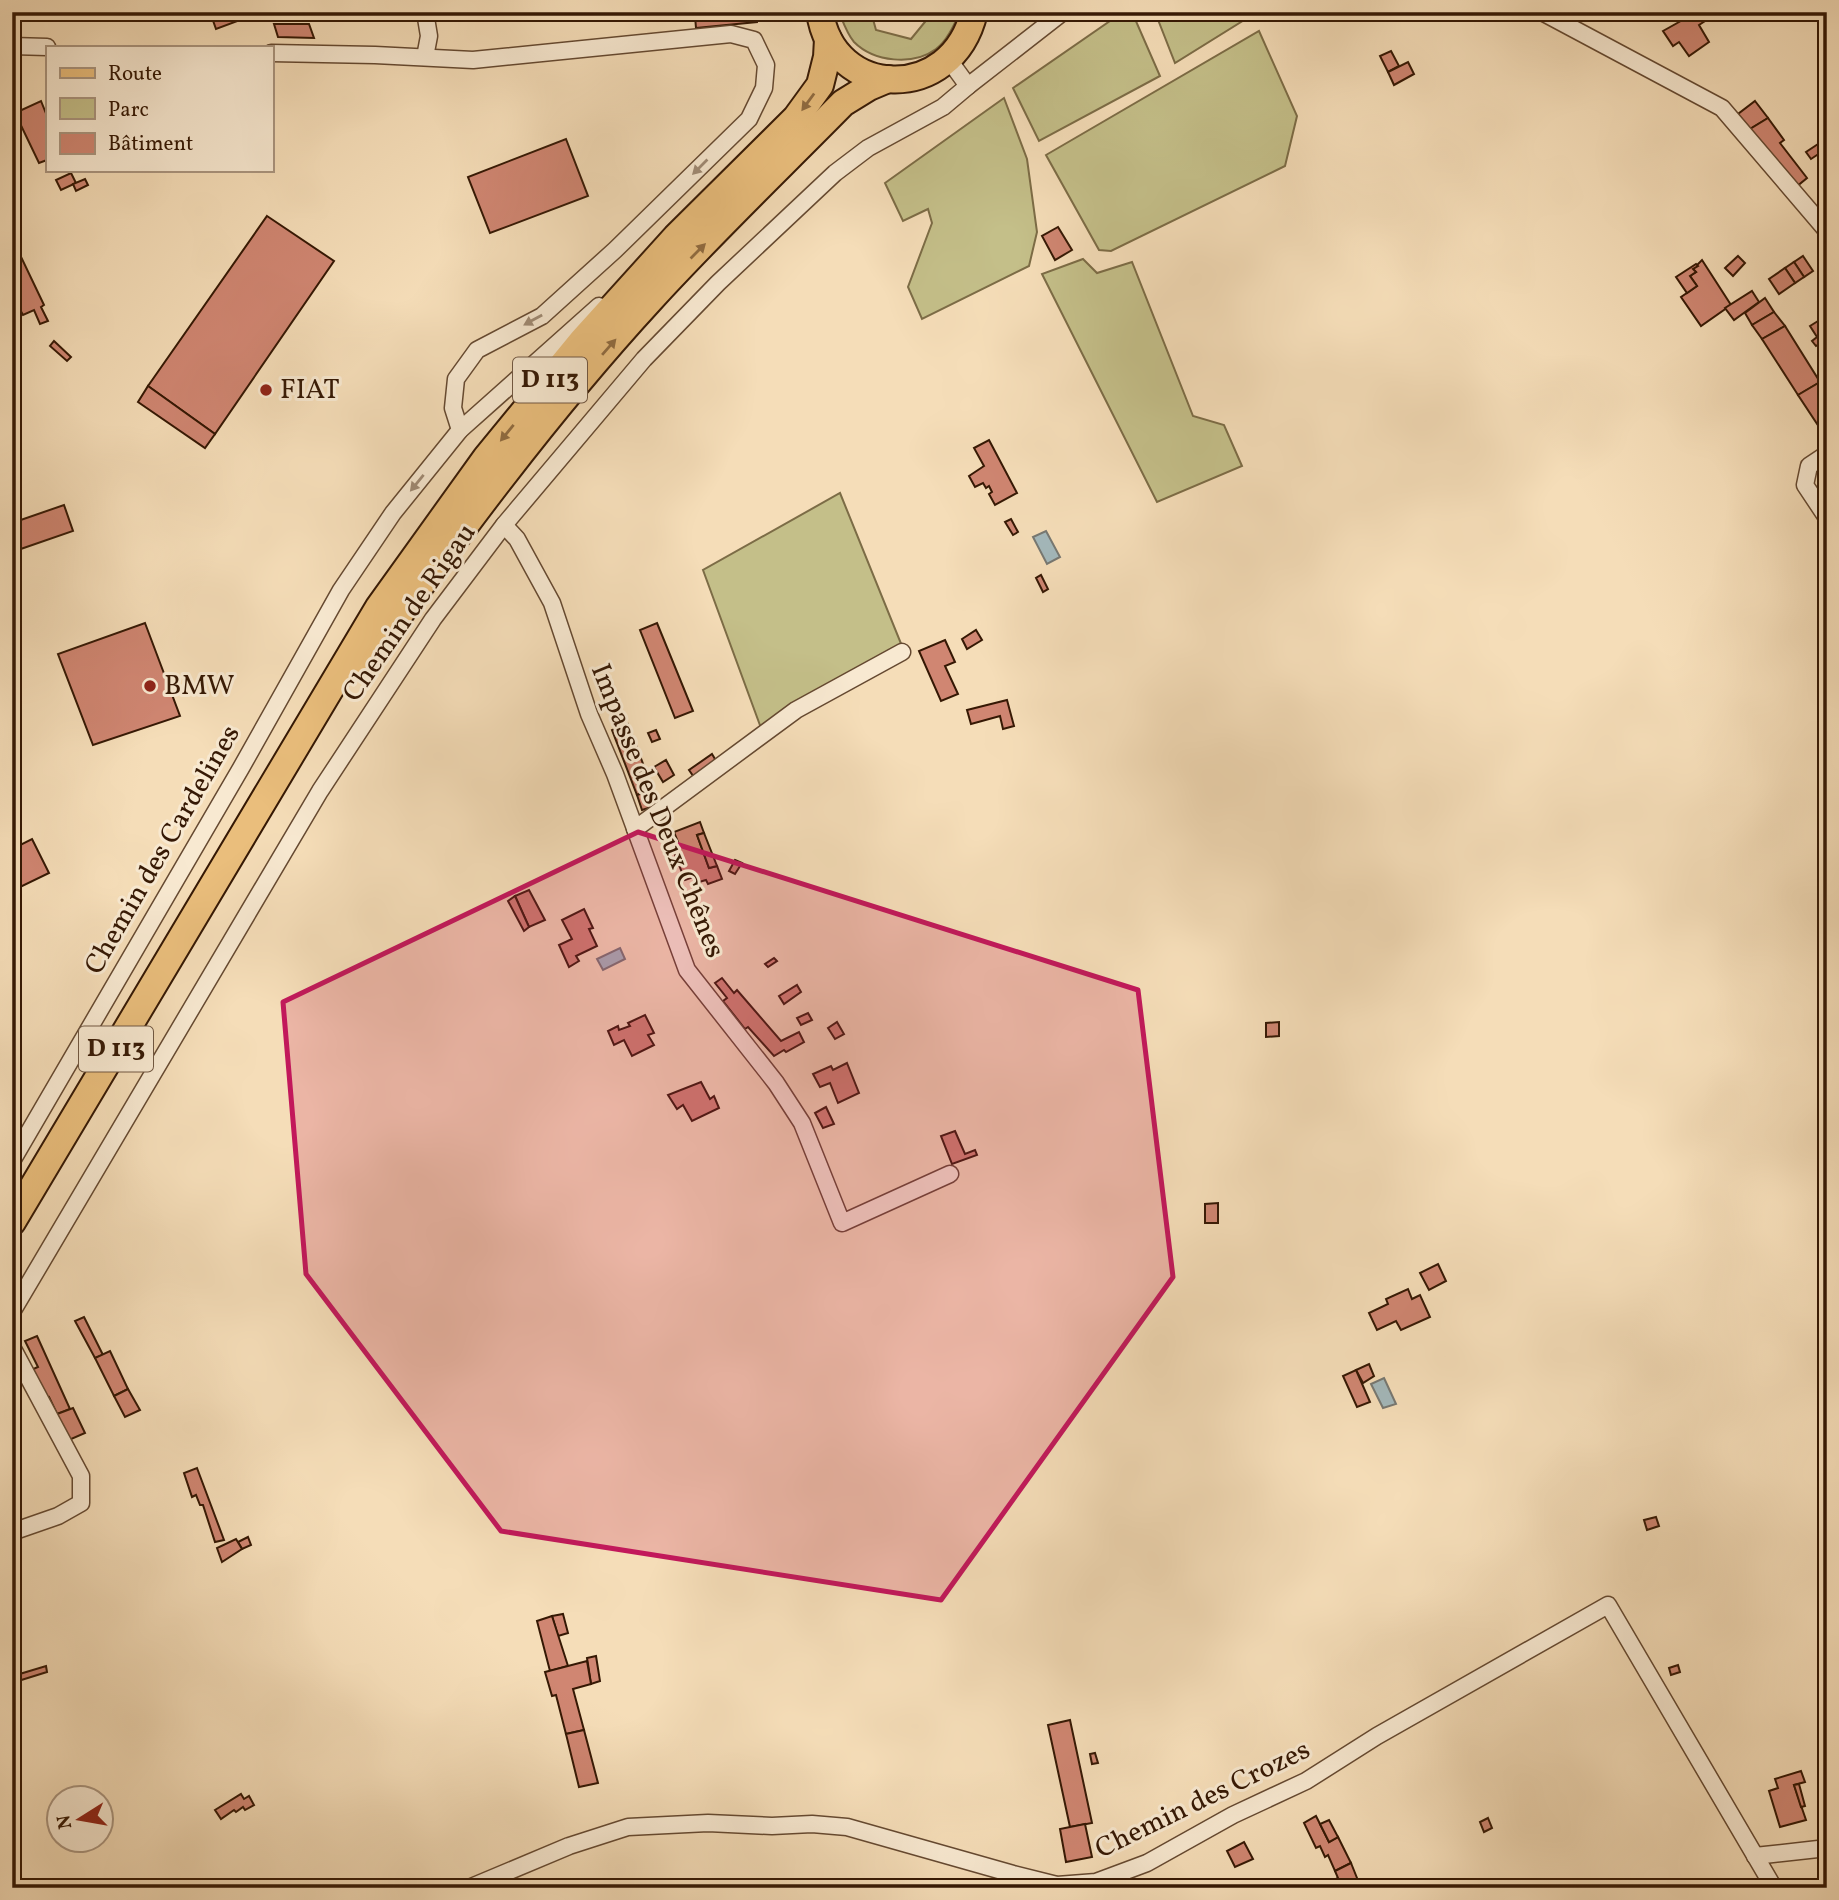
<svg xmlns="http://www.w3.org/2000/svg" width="1839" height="1900" font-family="Vollkorn,serif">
  <rect width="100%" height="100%" fill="#f5ddb8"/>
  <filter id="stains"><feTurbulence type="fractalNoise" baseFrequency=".00286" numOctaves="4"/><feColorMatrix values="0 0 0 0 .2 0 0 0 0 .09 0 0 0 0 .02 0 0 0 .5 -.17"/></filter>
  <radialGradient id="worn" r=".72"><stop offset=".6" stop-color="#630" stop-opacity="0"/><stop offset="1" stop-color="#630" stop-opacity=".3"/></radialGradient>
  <!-- green -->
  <g fill="#c4bf89" stroke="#7c6c46" stroke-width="2">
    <path d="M839 12H871L876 30 911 39 933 12H960C954 25 947 41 936 49 913 66 874 62 854 42 847 34 843 22 839 12Z"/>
    <path d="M1123 12H1132L1160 76 1039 141 1013 88Z"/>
    <path d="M1155 12H1257L1175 63Z"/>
    <path d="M1259 31 1297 116 1285 166 1111 251 1099 250 1046 155Z"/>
    <path d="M1004 98 1027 159 1037 232 1029 266 922 319 908 287 932 223 928 209 903 221 885 183Z"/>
    <path d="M1083 259 1097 273 1132 262 1193 416 1224 425 1242 466 1157 502 1042 274Z"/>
    <path d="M840 493 902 646 811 693 761 728 703 570Z"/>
  </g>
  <!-- water -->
  <g fill="#a3b8bb" stroke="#777872" stroke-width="2">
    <path d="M1046 531 1060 557 1047 564 1033 537Z"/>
    <path d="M620 948 625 959 603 970 597 959Z"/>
    <path d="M1384 1378 1396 1404 1383 1408 1371 1384Z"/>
  </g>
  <!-- building -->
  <g fill="#d08672" stroke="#351804" stroke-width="2">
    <path d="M210 12H241L243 19 216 29Z"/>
    <path d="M679 12H758L757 22 696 28 695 16 679 17Z"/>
    <path d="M1697 12 1705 21 1699 25 1709 42 1689 56 1679 42 1673 46 1663 31Z"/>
    <path d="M274 24H309L314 38 278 37Z"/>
    <path d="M1391 51 1399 66 1388 72 1380 56Z"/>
    <path d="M1408 62 1414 74 1394 85 1388 72Z"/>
    <path d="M41 101 47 116V160L39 163 15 113Z"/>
    <path d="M1755 101 1768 118 1750 129 1738 114Z"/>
    <path d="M1768 118 1784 140 1780 143 1807 178 1796 187 1750 129Z"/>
    <path d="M566 139 588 196 490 233 468 177Z"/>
    <path d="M1818 144 1823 151 1811 159 1806 152Z"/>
    <path d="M71 173 76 183 61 190 56 180Z"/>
    <path d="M85 179 88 185 76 191 73 184Z"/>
    <path d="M267 216 334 261 215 434 148 386Z"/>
    <path d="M1058 227 1072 250 1055 260 1042 236Z"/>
    <path d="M12 238 44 305 41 307 48 321 40 324 34 310 23 315 12 295Z"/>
    <path d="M1738 256 1745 263 1733 276 1725 268Z"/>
    <path d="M1803 256 1813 271 1804 277 1794 262Z"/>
    <path d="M1702 260 1731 305 1701 326 1681 297 1697 286 1690 276 1696 272 1693 269Z"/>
    <path d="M1794 262 1804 277 1795 283 1785 268Z"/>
    <path d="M1696 264 1698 266 1693 269 1696 272 1690 276 1697 286 1687 293 1676 277Z"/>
    <path d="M1785 268 1795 283 1779 294 1769 279Z"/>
    <path d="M1752 291 1759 302 1734 320 1725 308Z"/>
    <path d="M1765 298 1774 312 1752 325 1745 313Z"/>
    <path d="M1774 312 1785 326 1762 339 1752 325Z"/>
    <path d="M1818 321 1827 334V339L1816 346 1812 341 1817 337 1810 326Z"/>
    <path d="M1785 326 1820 382 1798 395 1762 339Z"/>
    <path d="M54 341 71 357 67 361 50 346Z"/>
    <path d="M1820 382 1827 392V439L1798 395Z"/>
    <path d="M148 386 215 434 205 448 138 402Z"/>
    <path d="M989 440 1017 493 995 505 989 494 992 492 989 486 986 488 983 483 975 487 969 476 984 466 974 448Z"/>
    <path d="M64 505 73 531 12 552V523Z"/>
    <path d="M1011 519 1018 532 1013 535 1005 522Z"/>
    <path d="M1041 575 1048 589 1043 592 1036 578Z"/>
    <path d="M145 623 180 716 93 745 58 654Z"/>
    <path d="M657 623 693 711 675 718 640 630Z"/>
    <path d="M976 630 982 640 967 649 962 639Z"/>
    <path d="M945 640 955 662 945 666 958 694 941 701 919 651Z"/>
    <path d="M1007 700 1014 726 1003 729 1000 716 971 724 967 710Z"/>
    <path d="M628 724 645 769 639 772 647 792 637 795 612 730Z"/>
    <path d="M656 730 660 739 652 742 648 733Z"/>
    <path d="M712 754 718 764 696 780 689 770Z"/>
    <path d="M666 760 674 775 663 782 654 767Z"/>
    <path d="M649 791 655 806 642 810 637 795Z"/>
    <path d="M700 822 704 833 697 835 709 868 717 866 722 879 708 884 706 880 699 882 696 876 685 880 671 845 678 842 674 832Z"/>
    <path d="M704 833 717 866 709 868 697 835Z"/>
    <path d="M32 839 49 873 12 891V849Z"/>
    <path d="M735 860 742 863 735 874 729 871Z"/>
    <path d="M529 890 545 920 529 927 515 896Z"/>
    <path d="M515 896 529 927 524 931 508 901Z"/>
    <path d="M584 909 593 928 589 929 597 946 576 956 579 961 569 967 559 945 572 939 562 920Z"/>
    <path d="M774 958 777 961 768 967 765 964Z"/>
    <path d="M722 978 734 993 737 990 781 1041 799 1032 804 1042 786 1052 784 1050 774 1056 748 1027 745 1029 723 1001 727 998 715 983Z"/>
    <path d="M797 985 801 992 784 1004 779 996Z"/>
    <path d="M808 1013 812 1020 801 1025 797 1018Z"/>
    <path d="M645 1015 654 1033 648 1035 654 1045 632 1056 624 1040 614 1045 608 1031 618 1026 619 1030 630 1026 628 1023Z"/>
    <path d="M837 1022 844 1034 835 1039 828 1028Z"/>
    <path d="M1279 1022V1036L1266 1037V1023Z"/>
    <path d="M847 1063 859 1093 838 1103 830 1083 820 1087 813 1074 831 1066 833 1070Z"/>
    <path d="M701 1082 710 1099 714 1096 719 1108 692 1121 683 1105 677 1109 668 1095Z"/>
    <path d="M826 1107 834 1124 823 1128 815 1113Z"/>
    <path d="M955 1131 965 1154 975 1150 977 1155 952 1164 941 1136Z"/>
    <path d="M1218 1203V1223H1205V1204Z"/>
    <path d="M1438 1264 1446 1281 1429 1290 1420 1273Z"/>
    <path d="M1408 1289 1412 1299 1420 1295 1430 1317 1401 1330 1396 1321 1377 1330 1369 1313 1388 1304 1386 1299Z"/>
    <path d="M84 1317 103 1355 95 1358 75 1321Z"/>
    <path d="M37 1336 70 1409 57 1414 49 1397 44 1398 31 1370 38 1367 25 1341Z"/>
    <path d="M110 1351 128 1389 114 1396 95 1358Z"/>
    <path d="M1369 1364 1374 1376 1363 1383 1356 1370Z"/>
    <path d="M1356 1370 1370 1402 1357 1407 1343 1376Z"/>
    <path d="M128 1389 140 1410 125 1417 114 1396Z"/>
    <path d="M73 1408 85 1433 69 1440 57 1414Z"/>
    <path d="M197 1468 224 1540 215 1542 203 1505H200L196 1495 192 1497 184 1473Z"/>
    <path d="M1656 1517 1659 1526 1647 1530 1644 1520Z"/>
    <path d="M248 1537 251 1545 242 1549 238 1542Z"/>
    <path d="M236 1539 242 1549 222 1562 217 1548Z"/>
    <path d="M563 1614 568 1633 558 1636 552 1616Z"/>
    <path d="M552 1616 568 1666 550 1671 537 1621Z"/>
    <path d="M596 1656 600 1681 591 1684 587 1658Z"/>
    <path d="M587 1661 591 1684 573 1689 584 1730 566 1734 556 1695 552 1696 545 1672Z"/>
    <path d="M1678 1665 1680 1672 1671 1675 1669 1668Z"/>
    <path d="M46 1666 47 1672 15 1682 13 1676Z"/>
    <path d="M1070 1720 1092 1823 1070 1827 1048 1725Z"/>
    <path d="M584 1730 598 1783 579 1787 566 1734Z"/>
    <path d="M1095 1753 1098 1763 1092 1764 1090 1754Z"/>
    <path d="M1801 1771 1805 1782 1794 1785 1806 1820 1780 1827 1769 1791 1778 1788 1775 1779Z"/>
    <path d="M1799 1784 1805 1806 1801 1807 1794 1785Z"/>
    <path d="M241 1794 244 1799 249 1796 254 1805 245 1810 243 1807 236 1812 234 1810 221 1819 215 1810Z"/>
    <path d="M1316 1816 1329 1842 1338 1837 1351 1863 1335 1871 1328 1855 1325 1857 1320 1846 1316 1848 1304 1823Z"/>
    <path d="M1488 1818 1492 1828 1484 1832 1480 1822Z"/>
    <path d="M1329 1820 1338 1837 1329 1842 1320 1824Z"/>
    <path d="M1085 1824 1092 1857 1066 1862 1060 1829Z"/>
    <path d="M1244 1842 1253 1859 1235 1867 1227 1851Z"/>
    <path d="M1351 1863 1361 1888H1335L1332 1881 1338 1878 1335 1871Z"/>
  </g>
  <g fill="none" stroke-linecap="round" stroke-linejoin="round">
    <defs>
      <g id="street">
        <path d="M1542 12 1722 108 1827 231"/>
        <path d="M12 46 47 47"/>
        <path d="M271 53 375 55 473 60 731 34 754 40 766 65 764 88 749 119 615 250 542 316 477 350 456 379 453 408 460 430"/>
        <path d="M425 57 429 36 425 12"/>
        <path d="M968 86 1063 12"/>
        <path d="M1827 454 1809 466 1805 485 1827 518"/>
        <path d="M504 525 517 539 552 603 589 714 615 774 687 970 776 1083 802 1123 842 1223 950 1174"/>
        <path d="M635 829 796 710 902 652"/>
        <path d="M12 1161 241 768 341 590 393 513 460 430 599 306"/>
        <path d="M12 1312 320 791 433 619 504 525 644 359 718 283 835 173 868 148 943 107 968 86 949 60"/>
        <path d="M12 1347 81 1476V1503L58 1516 12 1532"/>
        <path d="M1755 1856 1827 1848"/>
        <path d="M469 1888 569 1846 628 1827 708 1823 772 1826 812 1824 847 1827 1013 1874 1057 1885 1096 1882 1147 1863 1233 1815 1306 1781 1377 1736 1608 1605 1774 1888"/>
      </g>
      <g id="primary">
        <path d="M820 12C832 99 952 105 974 12"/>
        <path d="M365 662C455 537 546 413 650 300 712 232 779 168 843 103L869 87 888 79"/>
        <path d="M12 1222 379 607 486 458 582 341 676 237 796 118 820 85 827 57 828 39"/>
      </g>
    </defs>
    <!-- street casing -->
    <use href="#street" stroke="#654931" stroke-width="19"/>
    <!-- primary casing -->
    <use href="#primary" stroke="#351804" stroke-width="30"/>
    <!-- street -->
    <use href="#street" stroke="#f8e9d1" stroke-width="16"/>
    <!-- primary -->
    <use href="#primary" stroke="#eabe7c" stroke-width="26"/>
  </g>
  <!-- one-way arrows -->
  <defs><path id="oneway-solid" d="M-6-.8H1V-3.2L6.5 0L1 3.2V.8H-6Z" transform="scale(1.75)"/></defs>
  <g fill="#906b40">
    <use href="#oneway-solid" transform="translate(808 102) rotate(126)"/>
    <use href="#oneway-solid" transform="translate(698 251) rotate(-45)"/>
    <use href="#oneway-solid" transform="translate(609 347) rotate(-49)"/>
    <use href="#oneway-solid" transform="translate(507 433) rotate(129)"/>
  </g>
  <g fill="#a08b75">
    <use href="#oneway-solid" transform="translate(700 167) rotate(135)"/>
    <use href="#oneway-solid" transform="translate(533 320) rotate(151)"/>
    <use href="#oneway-solid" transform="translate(417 483) rotate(129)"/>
  </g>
  <!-- marked area -->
  <path fill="#c2185b" fill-opacity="0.2" stroke="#c2185b" stroke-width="5" stroke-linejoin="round" d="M638 832 1138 990 1173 1277 941 1600 501 1531 306 1274 283 1002Z"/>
  <!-- markers -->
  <g fill="#8f2418" stroke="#f8e9d1" stroke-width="2.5">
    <circle cx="266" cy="390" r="7"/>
    <circle cx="150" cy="686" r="7"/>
  </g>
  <g text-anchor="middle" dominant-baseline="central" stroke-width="6" stroke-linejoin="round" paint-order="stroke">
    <!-- shield labels -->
    <g fill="#f8e9d1" stroke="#705742" stroke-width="2">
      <rect x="513" y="357.5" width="74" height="45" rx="5"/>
      <rect x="79" y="1026.5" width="74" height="45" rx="5"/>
    </g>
    <g font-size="26" font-weight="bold" fill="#351804">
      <text x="550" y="380">D 113</text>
      <text x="116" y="1049">D 113</text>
    </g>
    <!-- poi labels -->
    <g font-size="28" fill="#351804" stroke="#f8e9d1" text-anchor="start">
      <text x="280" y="390">FIAT</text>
      <text x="164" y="686">BMW</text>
    </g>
    <!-- street labels -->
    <g font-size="28" fill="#351804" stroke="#f8e9d1">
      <text transform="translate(410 613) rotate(-55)">Chemin de Rigau</text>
      <text transform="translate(657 811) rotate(68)">Impasse des Deux Chênes</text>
      <text transform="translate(163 850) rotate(-60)">Chemin des Cardelines</text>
      <text transform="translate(1203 1800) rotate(-26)">Chemin des Crozes</text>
    </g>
  </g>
  <!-- margin -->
  <rect width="1839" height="1900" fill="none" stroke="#f5ddb8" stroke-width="42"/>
  <rect x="14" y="14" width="1811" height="1872" fill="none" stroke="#351804" stroke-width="3.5"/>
  <rect x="21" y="21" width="1797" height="1858" fill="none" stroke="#351804" stroke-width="2"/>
  <!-- legend -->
  <rect x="46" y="46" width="228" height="126" fill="#f8e9d1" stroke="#aa957f" stroke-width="2"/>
  <rect x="60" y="68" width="35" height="10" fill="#eabe7c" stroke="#aa957f" stroke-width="2"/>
  <text x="108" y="80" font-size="21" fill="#351804">Route</text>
  <rect x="60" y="98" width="35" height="21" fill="#c4bf89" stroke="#aa957f" stroke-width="2"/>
  <text x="108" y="116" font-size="21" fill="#351804">Parc</text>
  <rect x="60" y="133" width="35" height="21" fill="#d08672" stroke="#aa957f" stroke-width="2"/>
  <text x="108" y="150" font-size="21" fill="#351804">Bâtiment</text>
  <!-- north arrow -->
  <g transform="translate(80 1819) rotate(259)"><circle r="33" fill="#f8e9d1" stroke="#aa957f" stroke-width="2"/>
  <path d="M0-5L12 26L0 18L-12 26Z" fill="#8f2418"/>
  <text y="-10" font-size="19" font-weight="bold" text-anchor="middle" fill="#351804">N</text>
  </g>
  <rect width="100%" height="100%" filter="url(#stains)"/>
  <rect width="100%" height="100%" fill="url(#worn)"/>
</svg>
